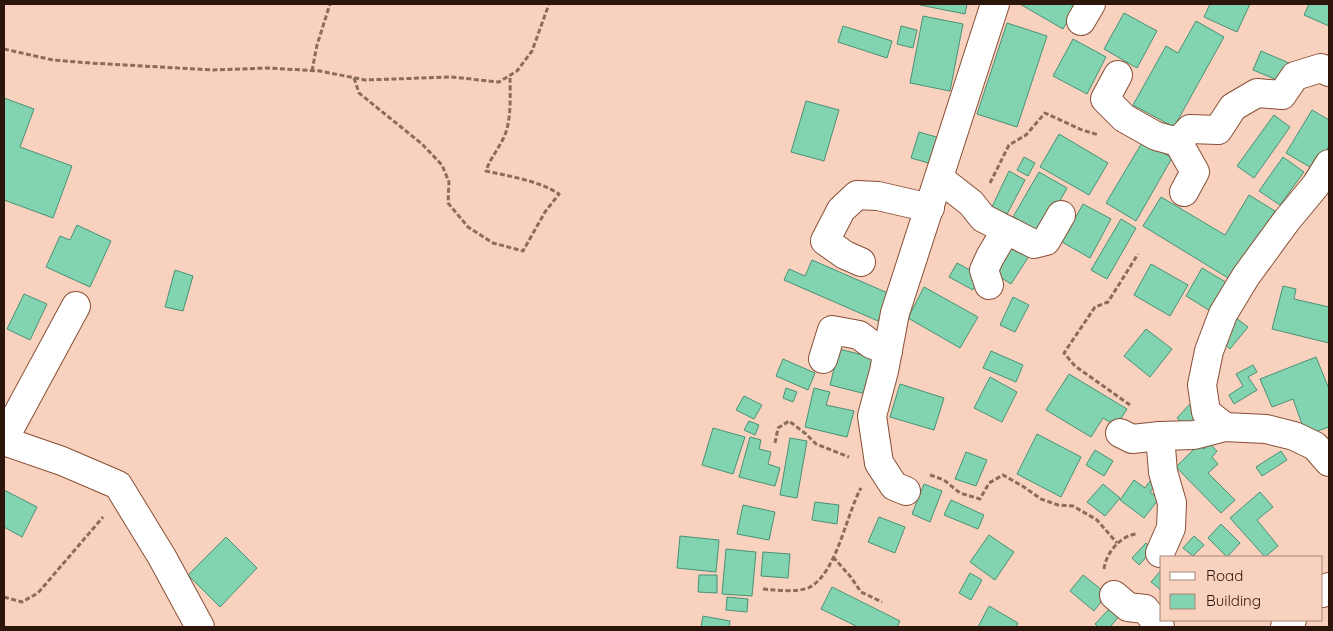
<svg xmlns="http://www.w3.org/2000/svg" width="1333" height="631" font-family="Quicksand,sans-serif">
  <rect width="100%" height="100%" fill="#f9d1bf"/>
  <!-- building -->
  <g fill="#82d4b1" stroke="#499174">
    <path d="M920 4H967L965 14 920 5Z"/>
    <path d="M1020 4H1077L1063 29Z"/>
    <path d="M1210 4H1250L1237 32 1204 17Z"/>
    <path d="M1309 4H1329V26L1304 15Z"/>
    <path d="M1124 13 1157 31 1137 68 1104 49Z"/>
    <path d="M923 16 963 24 950 91 910 83Z"/>
    <path d="M1196 21 1224 37 1174 127 1133 105 1166 46 1178 53Z"/>
    <path d="M1007 23 1047 36 1017 127 977 114Z"/>
    <path d="M843 26 892 41 887 58 838 42Z"/>
    <path d="M901 26 917 30 913 48 897 44Z"/>
    <path d="M1073 39 1106 57 1087 94 1053 76Z"/>
    <path d="M1261 51 1289 63 1282 82 1253 70Z"/>
    <path d="M4 98 34 109 20 147 72 166 53 218 4 200Z"/>
    <path d="M806 101 839 110 824 161 791 152Z"/>
    <path d="M1312 110 1329 120V146L1315 170 1286 153Z"/>
    <path d="M1274 115 1290 127 1254 178 1237 166Z"/>
    <path d="M919 132 940 138 932 164 911 158Z"/>
    <path d="M1059 134 1108 163 1089 195 1040 167Z"/>
    <path d="M1143 141 1172 158 1136 221 1106 203Z"/>
    <path d="M1024 157 1035 163 1028 176 1017 170Z"/>
    <path d="M1283 157 1304 172 1280 205 1259 191Z"/>
    <path d="M1009 171 1025 180 1004 220 990 211Z"/>
    <path d="M1039 172 1067 188 1042 233 1013 217Z"/>
    <path d="M1249 195 1275 211 1233 281 1143 226 1161 197 1225 235Z"/>
    <path d="M1083 204 1111 219 1090 258 1062 242Z"/>
    <path d="M1121 219 1136 228 1107 279 1091 270Z"/>
    <path d="M77 225 111 241 90 287 46 267 60 236 70 240Z"/>
    <path d="M1012 245 1029 256 1011 284 994 273Z"/>
    <path d="M812 260 890 294 878 321 784 280 789 269 805 276Z"/>
    <path d="M957 263 981 276 973 290 949 277Z"/>
    <path d="M1151 264 1188 285 1170 316 1134 295Z"/>
    <path d="M1202 268 1229 284 1212 312 1186 296Z"/>
    <path d="M175 270 193 276 183 311 165 307Z"/>
    <path d="M1283 286 1296 289 1294 299 1329 307V343L1272 329Z"/>
    <path d="M924 287 978 317 960 348 908 318Z"/>
    <path d="M24 294 47 304 30 340 7 329Z"/>
    <path d="M1013 297 1029 305 1015 332 1000 325Z"/>
    <path d="M1235 317 1248 327 1230 349 1218 339Z"/>
    <path d="M1146 329 1172 349 1150 377 1124 356Z"/>
    <path d="M839 349 879 359 870 395 830 385Z"/>
    <path d="M991 351 1023 365 1016 382 983 368Z"/>
    <path d="M1316 357 1329 389V427L1306 435 1293 399 1272 407 1260 379Z"/>
    <path d="M783 359 815 373 808 390 776 376Z"/>
    <path d="M1253 365 1257 372 1248 377 1257 390 1234 404 1229 395 1243 386 1236 374Z"/>
    <path d="M1069 374 1127 409 1116 426 1103 418 1091 437 1046 410Z"/>
    <path d="M990 377 1017 392 1002 422 974 408Z"/>
    <path d="M900 384 944 398 934 430 890 417Z"/>
    <path d="M786 388 797 392 793 402 783 398Z"/>
    <path d="M814 388 830 392 826 405 854 411 847 437 805 427Z"/>
    <path d="M744 396 762 405 754 419 736 410Z"/>
    <path d="M1190 404 1202 416 1189 430 1177 418Z"/>
    <path d="M749 421 759 425 755 435 744 430Z"/>
    <path d="M713 428 745 437 733 474 702 465Z"/>
    <path d="M1037 434 1081 457 1061 497 1017 474Z"/>
    <path d="M750 437 761 440 759 449 771 452 768 464 780 468 775 486 739 477Z"/>
    <path d="M790 438 807 441 797 498 780 495Z"/>
    <path d="M1210 444 1217 451 1212 457 1218 464 1208 473 1235 500 1221 513 1176 467 1198 445 1204 449Z"/>
    <path d="M1095 450 1113 461 1104 476 1086 465Z"/>
    <path d="M1281 451 1287 460 1262 476 1256 467Z"/>
    <path d="M966 452 987 460 976 486 955 479Z"/>
    <path d="M1134 480 1145 488 1150 481 1155 485 1150 492 1159 499 1144 518 1120 500Z"/>
    <path d="M924 484 942 491 930 522 912 514Z"/>
    <path d="M1103 484 1120 498 1105 516 1087 502Z"/>
    <path d="M4 490 37 507 22 537 4 527Z"/>
    <path d="M1260 492 1273 507 1257 520 1278 546 1265 557 1230 518Z"/>
    <path d="M951 500 984 515 978 529 944 515Z"/>
    <path d="M815 502 839 505 837 524 812 520Z"/>
    <path d="M743 505 775 512 769 540 737 534Z"/>
    <path d="M879 517 905 527 895 553 868 542Z"/>
    <path d="M1221 524 1240 543 1227 557 1208 538Z"/>
    <path d="M989 535 1014 552 995 580 970 562Z"/>
    <path d="M680 536 719 540 716 572 677 568Z"/>
    <path d="M1194 536 1204 545 1193 556 1183 548Z"/>
    <path d="M226 537 257 568 220 607 188 575Z"/>
    <path d="M1146 543 1153 550 1139 565 1132 558Z"/>
    <path d="M726 549 756 552 752 596 722 594Z"/>
    <path d="M763 552 790 554 788 578 761 576Z"/>
    <path d="M1162 569V591L1151 582Z"/>
    <path d="M970 573 982 580 971 600 959 593Z"/>
    <path d="M699 575H717V593L698 592Z"/>
    <path d="M1083 575 1107 594 1094 611 1070 591Z"/>
    <path d="M832 587 900 621 897 627H858L821 609Z"/>
    <path d="M727 597 748 599 747 612 726 610Z"/>
    <path d="M989 606 1018 623 1016 627H978Z"/>
    <path d="M1112 606 1121 614 1110 627H1098L1095 624Z"/>
    <path d="M703 616 730 621 729 627H701Z"/>
  </g>
  <g fill="none" stroke-linecap="round" stroke-linejoin="round">
    <defs>
      <g id="minor">
        <path d="M1081 21 1091 4"/>
        <path d="M1118 75 1105 99 1124 118 1156 136 1178 142 1190 129 1218 130 1233 107 1257 93 1282 95 1295 76 1321 68 1329 72"/>
        <path d="M1178 142 1195 172 1184 192"/>
        <path d="M939 178 971 203 983 218 1034 244 1046 241 1061 215"/>
        <path d="M861 262 845 255 825 241 841 210 857 195 878 196 930 208"/>
        <path d="M989 285 984 270 990 257 1006 230"/>
        <path d="M823 359 832 330 859 335 871 344 888 351"/>
        <path d="M1225 427 1206 412 1202 385 1209 351 1223 314 1246 276 1287 220 1316 185 1329 164"/>
        <path d="M1120 433 1132 439 1160 436 1194 435 1225 427 1266 429 1294 436 1315 446 1329 462"/>
        <path d="M4 439 76 306"/>
        <path d="M4 441 62 461 118 485 162 557 200 627"/>
        <path d="M906 491 894 486 879 463 872 416 884 371 895 313 995 4"/>
        <path d="M1160 553 1171 528 1172 503 1163 472 1160 436"/>
        <path d="M1322 593 1329 587"/>
        <path d="M1114 595 1128 607 1145 609 1160 627"/>
        <path d="M1285 627 1292 620"/>
      </g>
    </defs>
    <!-- minor casing -->
    <use href="#minor" stroke="#884f34" stroke-width="30"/>
    <!-- path -->
    <g stroke="#8b6c5d" stroke-width="3" stroke-dasharray="5 2.5" stroke-linecap="butt">
      <path d="M4 49 53 60 90 63 213 70 267 68 320 71 365 80 451 77 499 82 517 71 532 51 549 4"/>
      <path d="M312 71 317 45 330 4"/>
      <path d="M354 78 359 93 422 144 442 165 449 182 448 203 468 227 493 243 523 251 545 212 559 194C540 181 508 176 486 171 490 159 497 151 503 139 512 122 510 95 510 76"/>
      <path d="M990 183 1009 145 1026 135 1045 113 1082 130 1099 135"/>
      <path d="M1130 405 1075 366 1064 353 1095 307 1108 302 1138 254"/>
      <path d="M775 443 778 428 789 421 806 434 816 444 849 457"/>
      <path d="M930 475 944 480 960 493 980 499 989 483 1003 475 1024 487 1041 499 1058 505 1073 506 1097 520 1117 543"/>
      <path d="M833 557 850 576 861 592 882 602"/>
      <path d="M1104 569C1106 553 1120 536 1136 534"/>
      <path d="M763 589C775 590 799 593 810 587 837 572 846 515 861 488"/>
      <path d="M4 597 22 602 38 593 103 517"/>
    </g>
    <!-- minor -->
    <use href="#minor" stroke="#fff" stroke-width="28"/>
  </g>
  <!-- border -->
  <rect width="1333" height="631" fill="none" stroke="#2c150a" stroke-width="10"/>
  <!-- legend -->
  <rect x="1160" y="556" width="162" height="65" fill="#f9d1bf" stroke="#a78677"/>
  <rect x="1170" y="572" width="25" height="8" fill="#ffffff" stroke="#a78677"/>
  <text x="1206" y="581" font-size="15" fill="#2c150a">Road</text>
  <rect x="1170" y="594" width="25" height="15" fill="#82d4b1" stroke="#a78677"/>
  <text x="1206" y="606" font-size="15" fill="#2c150a">Building</text>
</svg>
